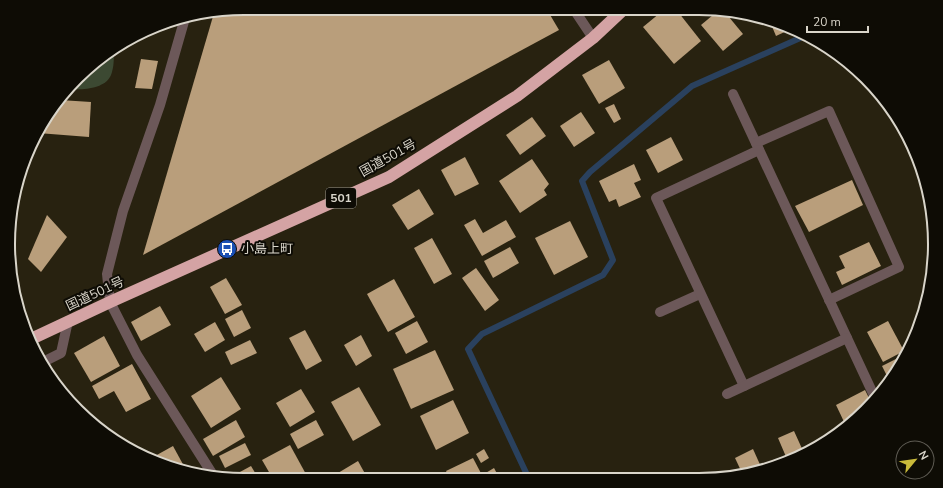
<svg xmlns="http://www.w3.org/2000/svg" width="943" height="488" font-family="'Nunito Sans','Noto Sans JP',sans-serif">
  <rect width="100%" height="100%" fill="#282210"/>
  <!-- green -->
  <path fill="#3c4932" d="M114 49C114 58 114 67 111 75 105 89 83 90 70 89L100 57Z"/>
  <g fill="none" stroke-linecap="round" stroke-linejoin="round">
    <!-- stream -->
    <path stroke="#2a415e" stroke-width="6" d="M529 479 468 349 482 334 603 275 613 260 582 181 590 172 692 86 807 35"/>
  </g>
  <!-- building -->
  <g fill="#b99e7b">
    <path d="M244 8H546L559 30 143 255 214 13Z"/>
    <path d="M666 8H675L701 41 674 64 643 27Z"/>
    <path d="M719 10 724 11 743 34 723 51 701 25Z"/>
    <path d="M771 24 791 29 776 36Z"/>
    <path d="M141 59 158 61 152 89 135 88Z"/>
    <path d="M609 60 625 88 599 104 582 75Z"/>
    <path d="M60 100 91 102 89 137 38 133 48 113Z"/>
    <path d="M614 104 621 119 614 123 605 108Z"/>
    <path d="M581 112 595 133 574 147 560 126Z"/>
    <path d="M532 117 546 136 520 155 506 135Z"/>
    <path d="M671 137 683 160 658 173 646 150Z"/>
    <path d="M465 157 479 184 455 196 441 170Z"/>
    <path d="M532 159 549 184 544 190 547 195 520 213 499 181Z"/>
    <path d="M634 164 641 180 634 183 641 197 619 207 616 199 609 202 599 181Z"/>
    <path d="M852 180 863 205 809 232 795 206Z"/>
    <path d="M419 189 434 214 408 230 392 205Z"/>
    <path d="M47 215 67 237 41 272 28 259Z"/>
    <path d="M475 219 483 233 506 220 516 237 482 256 464 225Z"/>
    <path d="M570 221 588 257 554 275 535 238Z"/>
    <path d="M432 238 452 274 434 284 414 248Z"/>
    <path d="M869 242 881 266 842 285 836 272 845 268 839 256Z"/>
    <path d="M510 247 519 263 493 278 484 261Z"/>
    <path d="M476 268 499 300 485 311 462 278Z"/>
    <path d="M226 278 242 305 225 314 210 287Z"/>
    <path d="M394 279 415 317 388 332 367 294Z"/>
    <path d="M160 306 171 325 141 341 131 322Z"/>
    <path d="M242 310 251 328 234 337 225 319Z"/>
    <path d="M417 321 428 342 406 354 395 333Z"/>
    <path d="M888 321 904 351 883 362 867 332Z"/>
    <path d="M215 322 225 340 205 352 194 334Z"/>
    <path d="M305 330 322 361 306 370 289 338Z"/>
    <path d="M361 335 372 356 356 366 344 345Z"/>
    <path d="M104 336 120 366 91 382 74 353Z"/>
    <path d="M250 340 257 353 231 365 225 352Z"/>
    <path d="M435 350 454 390 411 409 393 369Z"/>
    <path d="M908 353 889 380 882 366Z"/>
    <path d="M132 364 151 399 126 412 114 391 99 399 92 386Z"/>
    <path d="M221 377 241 409 211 428 191 396Z"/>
    <path d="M359 387 381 425 353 441 331 402Z"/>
    <path d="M301 389 315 412 290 427 276 403Z"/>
    <path d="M865 390 872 404 847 428 836 405Z"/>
    <path d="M453 400 469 433 436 450 420 416Z"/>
    <path d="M236 420 245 437 213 456 203 439Z"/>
    <path d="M316 420 324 435 298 449 290 434Z"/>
    <path d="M794 431 804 453 789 462 772 467V465L787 459 778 438Z"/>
    <path d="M245 443 251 455 225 468 219 456Z"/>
    <path d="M290 445 307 476 300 479H273L262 460Z"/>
    <path d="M173 446 185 468 158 460 155 456Z"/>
    <path d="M484 449 489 458 481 463 476 454Z"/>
    <path d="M753 449 762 469 743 475 735 458Z"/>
    <path d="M473 458 484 479H450L446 471Z"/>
    <path d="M358 461 368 479H335L333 476Z"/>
    <path d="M251 466 259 479H227Z"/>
    <path d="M494 468 500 479H487L484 474Z"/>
  </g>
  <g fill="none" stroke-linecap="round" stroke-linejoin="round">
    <!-- street -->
    <g stroke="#6c5859" stroke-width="10">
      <path d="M573 8 593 38"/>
      <path d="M185 18 160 105 123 211 107 274 110 302 137 355 213 475"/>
      <path d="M733 94 876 400"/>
      <path d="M756 143 829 111 899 267 829 300"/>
      <path d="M660 312 700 294"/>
      <path d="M43 362 61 353 68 321"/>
      <path d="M744 386 656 198 759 150"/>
      <path d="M727 394 847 338"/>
    </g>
    <!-- highway -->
    <path stroke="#d4a3a4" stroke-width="12" d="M29 340 110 302 389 177 517 96 593 38 625 8"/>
  </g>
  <!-- icons -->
  <defs>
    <symbol id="bus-disc" viewBox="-11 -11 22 22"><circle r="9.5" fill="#1a4fb4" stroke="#0e0c05"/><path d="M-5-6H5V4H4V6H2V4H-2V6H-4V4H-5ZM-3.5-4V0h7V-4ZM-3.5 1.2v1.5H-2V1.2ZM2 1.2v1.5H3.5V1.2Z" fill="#fff"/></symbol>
  </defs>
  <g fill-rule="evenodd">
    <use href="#bus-disc" x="216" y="238" width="22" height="22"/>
  </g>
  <g text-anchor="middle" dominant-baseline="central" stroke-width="4" stroke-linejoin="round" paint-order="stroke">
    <!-- shield labels -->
    <rect fill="#0e0c05" stroke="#9c998f" stroke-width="1" x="326" y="188" width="30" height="20" rx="3"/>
    <g font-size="12" font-weight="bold" fill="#d9d5ca">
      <text x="341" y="198">501</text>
    </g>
    <!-- street labels -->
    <g font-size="13" fill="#d9d5ca" stroke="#0e0c05">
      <text transform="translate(388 158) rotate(-29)">国道501号</text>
      <text transform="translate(95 294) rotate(-25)">国道501号</text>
    </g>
    <!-- poi labels -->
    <g font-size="13" fill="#d9d5ca" stroke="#0e0c05" text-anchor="start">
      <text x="241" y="249">小島上町</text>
    </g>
  </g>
  <!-- crop -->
  <path d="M0 0H943V488H0ZM244 15H699A229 229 0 0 1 928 244V244A229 229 0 0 1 699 473H244A229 229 0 0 1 15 244V244A229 229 0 0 1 244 15Z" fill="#0e0c05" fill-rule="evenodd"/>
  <path fill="none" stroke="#d9d5ca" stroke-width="2" d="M244 15H699A229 229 0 0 1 928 244V244A229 229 0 0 1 699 473H244A229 229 0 0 1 15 244V244A229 229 0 0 1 244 15Z"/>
  <!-- north arrow -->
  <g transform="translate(915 460) rotate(61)"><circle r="19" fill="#0e0c05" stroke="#5f5c54"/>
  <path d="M0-3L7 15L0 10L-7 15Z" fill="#c9ba3a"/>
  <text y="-6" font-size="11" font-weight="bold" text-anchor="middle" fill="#d9d5ca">N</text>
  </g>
  <!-- scale -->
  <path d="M807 26v6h61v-6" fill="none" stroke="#d9d5ca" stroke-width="2"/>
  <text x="813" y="26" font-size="12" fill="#d9d5ca" stroke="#0e0c05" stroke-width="3" paint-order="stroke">20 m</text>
</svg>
